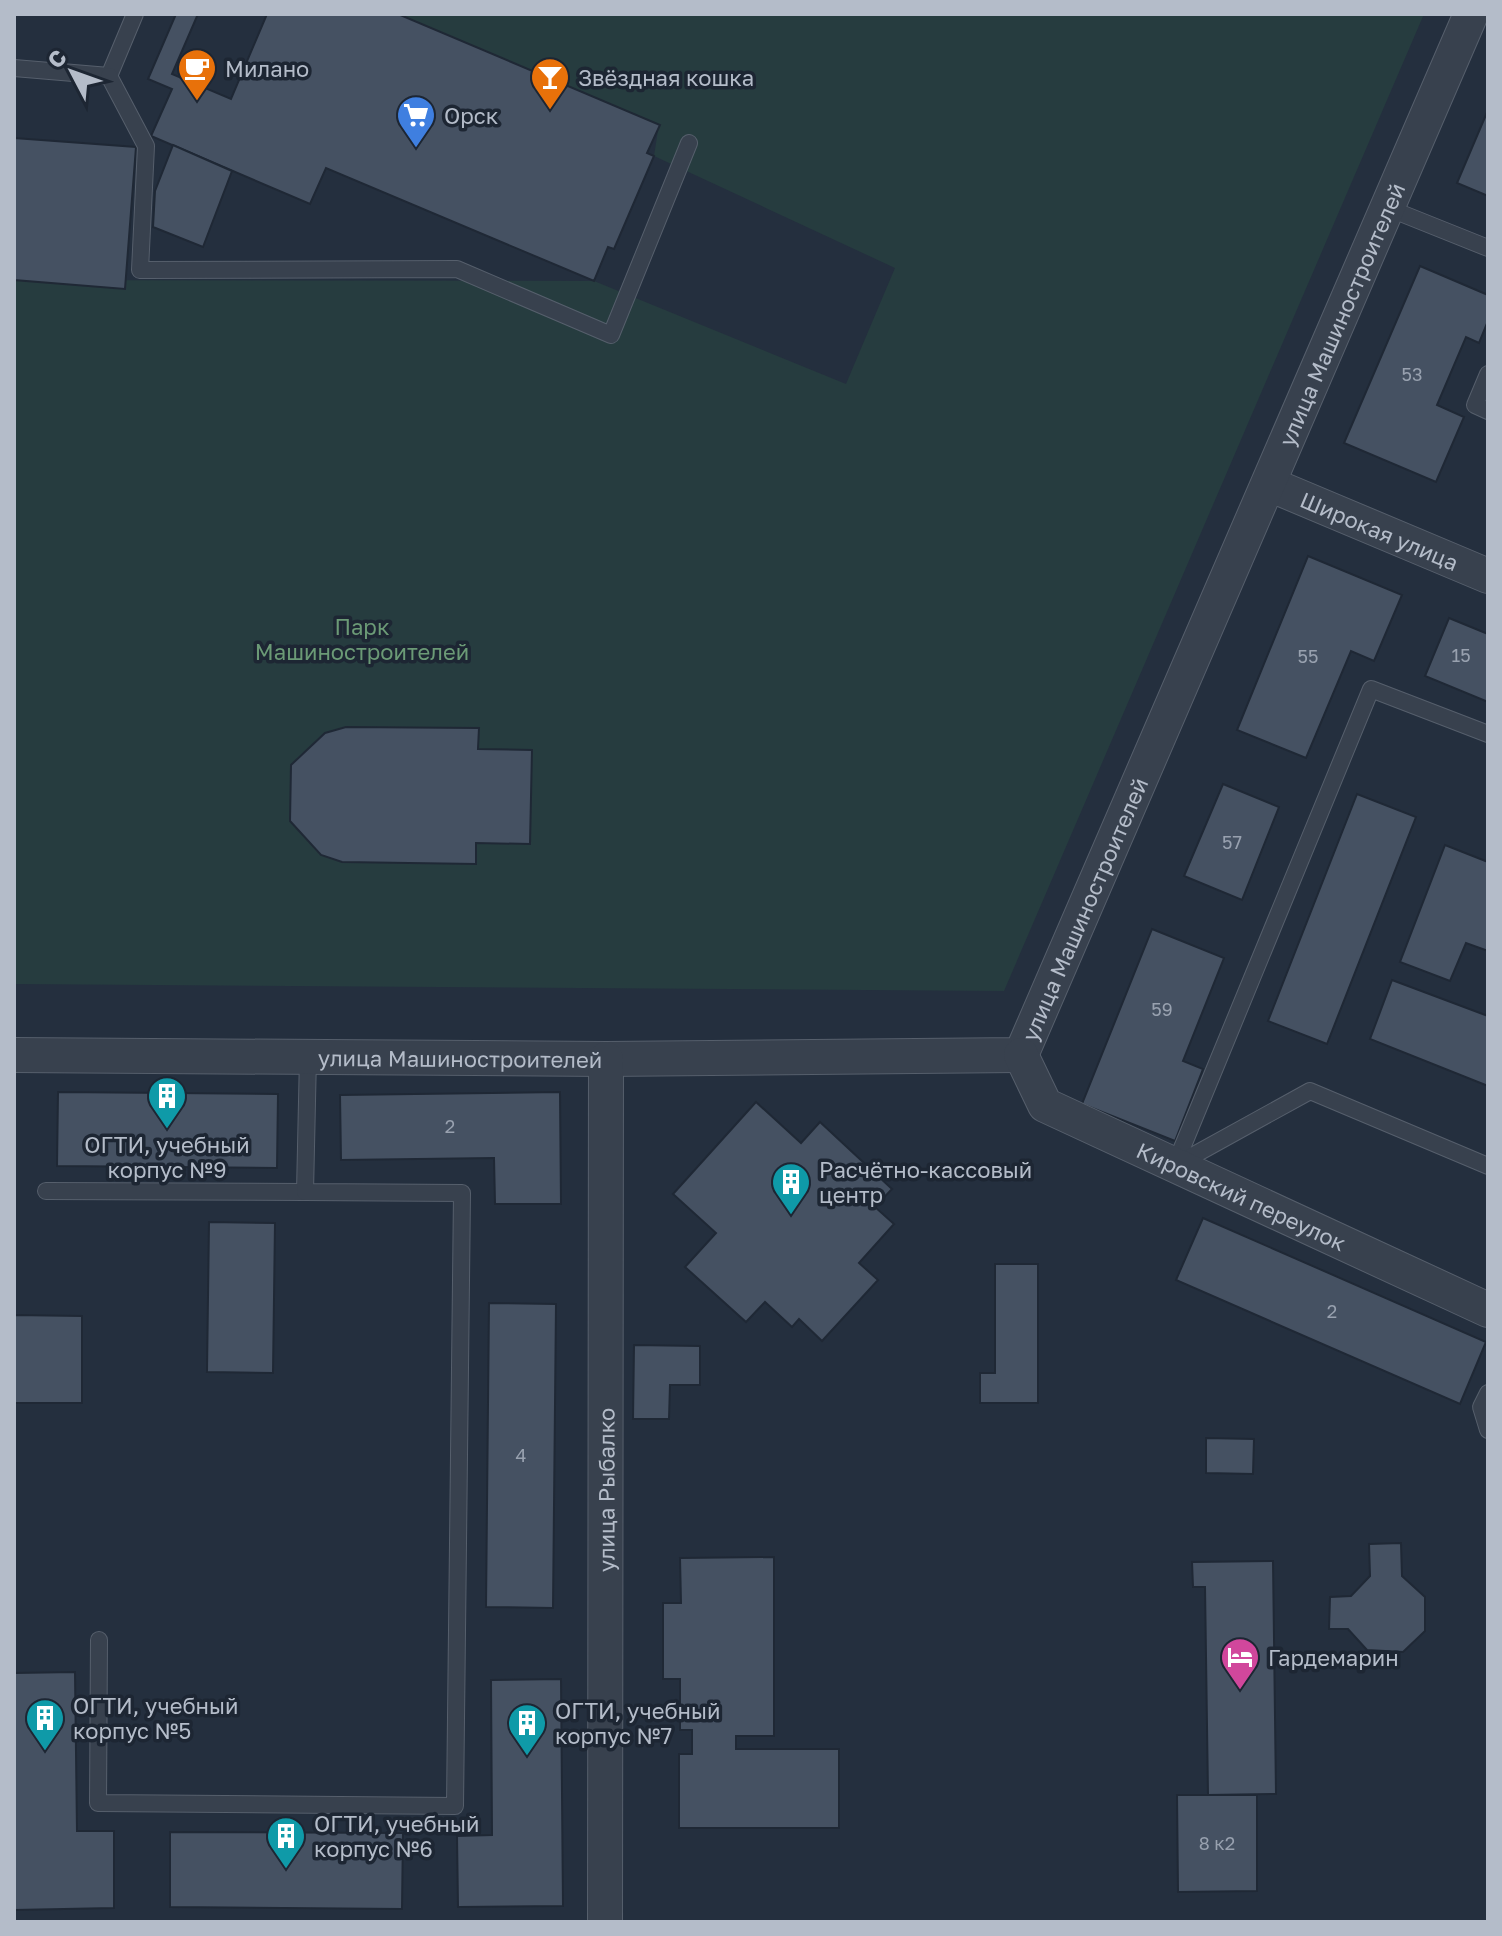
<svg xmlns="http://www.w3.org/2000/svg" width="1502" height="1936" font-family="'Golos Text',sans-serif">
  <rect width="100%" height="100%" fill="#242f3e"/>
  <!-- green -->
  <path fill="#263c3f" d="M398 14H1424L1004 991 14 984V280L594 281 846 384 895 268 654 156 659 124Z"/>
  <!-- building -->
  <g fill="#455162" stroke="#1f2835" stroke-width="2">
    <path d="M176 14H198L172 74 231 99 267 14H398L660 125 647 153 654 156 614 249 608 247 594 281 326 168 310 204 151 136 172 89 148 79Z"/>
    <path d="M1488 110V196L1457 183Z"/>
    <path d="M14 138 136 147 125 289 14 280Z"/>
    <path d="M173 145 232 171 203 247 153 227 155 191Z"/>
    <path d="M1420 266 1488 295V321L1479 343 1466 337 1437 405 1464 417 1436 482 1344 443Z"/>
    <path d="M1308 556 1402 595 1374 661 1351 651 1306 758 1237 730Z"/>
    <path d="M1449 618 1488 634V702L1425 676Z"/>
    <path d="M346 727 479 728 478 749 532 750 530 844 476 843V864L342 862 321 855 290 821 291 765 325 733Z"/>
    <path d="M1223 784 1279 807 1242 900 1184 876Z"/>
    <path d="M1357 794 1416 817 1327 1044 1268 1021Z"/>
    <path d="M1445 845 1488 862V951L1466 943 1450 981 1400 962Z"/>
    <path d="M1152 929 1224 958 1183 1061 1203 1069 1175 1141 1082 1104Z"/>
    <path d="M1392 980 1488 1016V1086L1370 1039Z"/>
    <path d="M58 1092 278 1094 277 1168 57 1166Z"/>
    <path d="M560 1092 561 1204H495L494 1158 341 1160 340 1095Z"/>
    <path d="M756 1102 801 1143 820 1122 892 1189 875 1207 894 1224 859 1263 878 1280 822 1341 799 1319 792 1327 765 1302 746 1322 685 1267 716 1233 673 1194Z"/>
    <path d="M1203 1218 1486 1342 1460 1404 1176 1280Z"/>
    <path d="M209 1222 275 1223 273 1373 207 1372Z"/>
    <path d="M995 1264H1038V1403H980V1373H995Z"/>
    <path d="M489 1303 556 1304 553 1608 486 1607Z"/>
    <path d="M14 1315 82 1316V1403H14Z"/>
    <path d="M634 1345 700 1346V1385H670L669 1419H633Z"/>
    <path d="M1206 1438 1254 1439 1253 1474 1206 1473Z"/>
    <path d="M1401 1543 1402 1576 1425 1597V1631L1403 1652 1367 1650 1348 1629H1329L1330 1597 1351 1596 1370 1576 1369 1544Z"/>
    <path d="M774 1557V1736H736V1749H839V1828H679V1754H692V1730H680V1679H663V1603H681L680 1558Z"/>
    <path d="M1273 1561 1276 1794 1208 1795 1205 1587H1193L1192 1562Z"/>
    <path d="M75 1672 77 1831H114V1908L14 1910V1673Z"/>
    <path d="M561 1679 563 1906 458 1907 457 1836 492 1835 491 1680Z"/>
    <path d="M1177 1795H1257V1891L1178 1892Z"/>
    <path d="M170 1832 403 1833 402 1909 170 1907Z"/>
  </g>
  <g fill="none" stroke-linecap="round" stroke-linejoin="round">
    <defs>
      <g id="lane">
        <path d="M14 68 109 76 135 14"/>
        <path d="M109 76 146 146 140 270 457 269 611 335 689 143"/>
        <path d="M1388 208 1488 248"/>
        <path d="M1488 374 1475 405 1488 411"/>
        <path d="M1175 1165 1371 689 1488 734"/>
        <path d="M1176 1165 1310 1091 1488 1166"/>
        <path d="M46 1191 305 1192"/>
        <path d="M1488 1393 1481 1407 1488 1430"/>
        <path d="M99 1640 98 1803 455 1806 462 1193 305 1192 308 1056"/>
      </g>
      <g id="street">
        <path id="s1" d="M1269 484 1488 576"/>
        <path id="s2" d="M14 1055 606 1059 1021 1055 1471 14"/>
        <path id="s3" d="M1021 1055 1045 1105 1488 1310"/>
        <path id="s4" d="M605 1922 606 1059"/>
      </g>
    </defs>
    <!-- lane casing -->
    <use href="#lane" stroke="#565f6c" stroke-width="18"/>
    <!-- street casing -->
    <use href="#street" stroke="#565f6c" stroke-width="36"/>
    <!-- lane -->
    <use href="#lane" stroke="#38414e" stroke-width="16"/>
    <!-- street -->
    <use href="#street" stroke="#38414e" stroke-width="34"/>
  </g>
  <!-- icons -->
  <defs>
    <symbol id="cafe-pin" viewBox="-11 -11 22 30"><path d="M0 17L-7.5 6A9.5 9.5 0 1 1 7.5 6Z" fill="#e8710a" stroke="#1d2633"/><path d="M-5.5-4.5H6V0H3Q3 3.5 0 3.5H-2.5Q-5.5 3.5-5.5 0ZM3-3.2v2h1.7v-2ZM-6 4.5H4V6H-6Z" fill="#fff"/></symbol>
    <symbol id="bar-pin" viewBox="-11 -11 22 30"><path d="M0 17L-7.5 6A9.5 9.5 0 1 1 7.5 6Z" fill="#e8710a" stroke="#1d2633"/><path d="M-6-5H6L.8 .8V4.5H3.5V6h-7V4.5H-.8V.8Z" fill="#fff"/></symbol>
    <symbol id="supermarket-pin" viewBox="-11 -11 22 30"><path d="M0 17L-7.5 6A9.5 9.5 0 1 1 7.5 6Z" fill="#3f7fe0" stroke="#1d2633"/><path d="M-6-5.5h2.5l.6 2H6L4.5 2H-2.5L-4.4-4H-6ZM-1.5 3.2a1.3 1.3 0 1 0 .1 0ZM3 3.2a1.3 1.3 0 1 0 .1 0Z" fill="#fff"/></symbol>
    <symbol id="building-pin" viewBox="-11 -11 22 30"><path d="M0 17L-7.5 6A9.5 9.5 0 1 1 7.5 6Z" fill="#0f9aa8" stroke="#1d2633"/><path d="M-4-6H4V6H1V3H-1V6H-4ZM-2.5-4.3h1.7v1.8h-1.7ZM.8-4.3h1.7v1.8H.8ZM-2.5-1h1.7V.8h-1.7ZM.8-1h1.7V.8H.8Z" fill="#fff"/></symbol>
    <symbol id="hotel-pin" viewBox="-11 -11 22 30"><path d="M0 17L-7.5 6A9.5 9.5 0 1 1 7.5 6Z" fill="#d1479c" stroke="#1d2633"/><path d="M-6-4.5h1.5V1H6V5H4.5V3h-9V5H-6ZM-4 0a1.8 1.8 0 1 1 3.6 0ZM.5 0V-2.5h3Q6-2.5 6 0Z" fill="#fff"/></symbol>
  </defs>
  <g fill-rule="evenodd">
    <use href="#cafe-pin" x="175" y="46" width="44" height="60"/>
    <use href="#bar-pin" x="528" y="55" width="44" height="60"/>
    <use href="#supermarket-pin" x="394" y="93" width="44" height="60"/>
    <use href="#building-pin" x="145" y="1074" width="44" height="60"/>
    <use href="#building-pin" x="769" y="1160" width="44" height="60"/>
    <use href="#hotel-pin" x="1218" y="1635" width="44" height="60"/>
    <use href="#building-pin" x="23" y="1696" width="44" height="60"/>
    <use href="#building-pin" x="505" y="1701" width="44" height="60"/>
    <use href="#building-pin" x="264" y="1814" width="44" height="60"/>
  </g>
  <g text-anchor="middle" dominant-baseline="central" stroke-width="7" stroke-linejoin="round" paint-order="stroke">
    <!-- number labels -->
    <g font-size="18" fill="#98a1af">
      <text x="1412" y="374">53</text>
      <text x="1461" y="655">15</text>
      <text x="1308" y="656">55</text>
      <text x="1232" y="842">57</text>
      <text x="1162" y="1009">59</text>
      <text x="450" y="1126">2</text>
      <text x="1332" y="1311">2</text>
      <text x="521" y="1455">4</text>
      <text x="1217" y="1843">8 к2</text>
    </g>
    <!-- poi labels -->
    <g font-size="22" fill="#b4bcc9" stroke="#1d2633" text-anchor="start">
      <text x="225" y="68">Милано</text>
      <text x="578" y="77">Звёздная кошка</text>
      <text x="444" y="115">Орск</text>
      <text x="167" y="1144" text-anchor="middle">ОГТИ, учебный<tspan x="167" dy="25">корпус №9</tspan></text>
      <text x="819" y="1169">Расчётно-кассовый<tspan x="819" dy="25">центр</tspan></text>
      <text x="1268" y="1657">Гардемарин</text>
      <text x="73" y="1705">ОГТИ, учебный<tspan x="73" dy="25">корпус №5</tspan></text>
      <text x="555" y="1710">ОГТИ, учебный<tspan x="555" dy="25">корпус №7</tspan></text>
      <text x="314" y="1823">ОГТИ, учебный<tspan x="314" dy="25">корпус №6</tspan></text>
    </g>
    <!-- street labels -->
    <g font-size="22" fill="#b4bcc9" stroke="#1d2633">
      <text stroke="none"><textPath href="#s2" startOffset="1814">улица Машиностроителей</textPath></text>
      <text stroke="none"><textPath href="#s1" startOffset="120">Широкая улица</textPath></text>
      <text stroke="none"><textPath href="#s2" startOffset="1166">улица Машиностроителей</textPath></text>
      <text stroke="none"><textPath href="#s2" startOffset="446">улица Машиностроителей</textPath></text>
      <text stroke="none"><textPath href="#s3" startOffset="272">Кировский переулок</textPath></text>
      <text stroke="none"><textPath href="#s4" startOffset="432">улица Рыбалко</textPath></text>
    </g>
    <!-- park labels -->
    <g font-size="22" fill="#6b9a76" stroke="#1d2633">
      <text x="362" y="626">Парк<tspan x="362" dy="25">Машиностроителей</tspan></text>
    </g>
  </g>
  <!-- border -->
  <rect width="1502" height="1936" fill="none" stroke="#b4bcc9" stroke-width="32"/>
  <!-- north arrow -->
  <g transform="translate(72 72) rotate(311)" stroke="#1d2633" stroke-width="6" paint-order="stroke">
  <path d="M0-6L14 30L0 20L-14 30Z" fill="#b4bcc9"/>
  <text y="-12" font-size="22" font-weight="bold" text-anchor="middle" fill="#b4bcc9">С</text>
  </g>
</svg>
